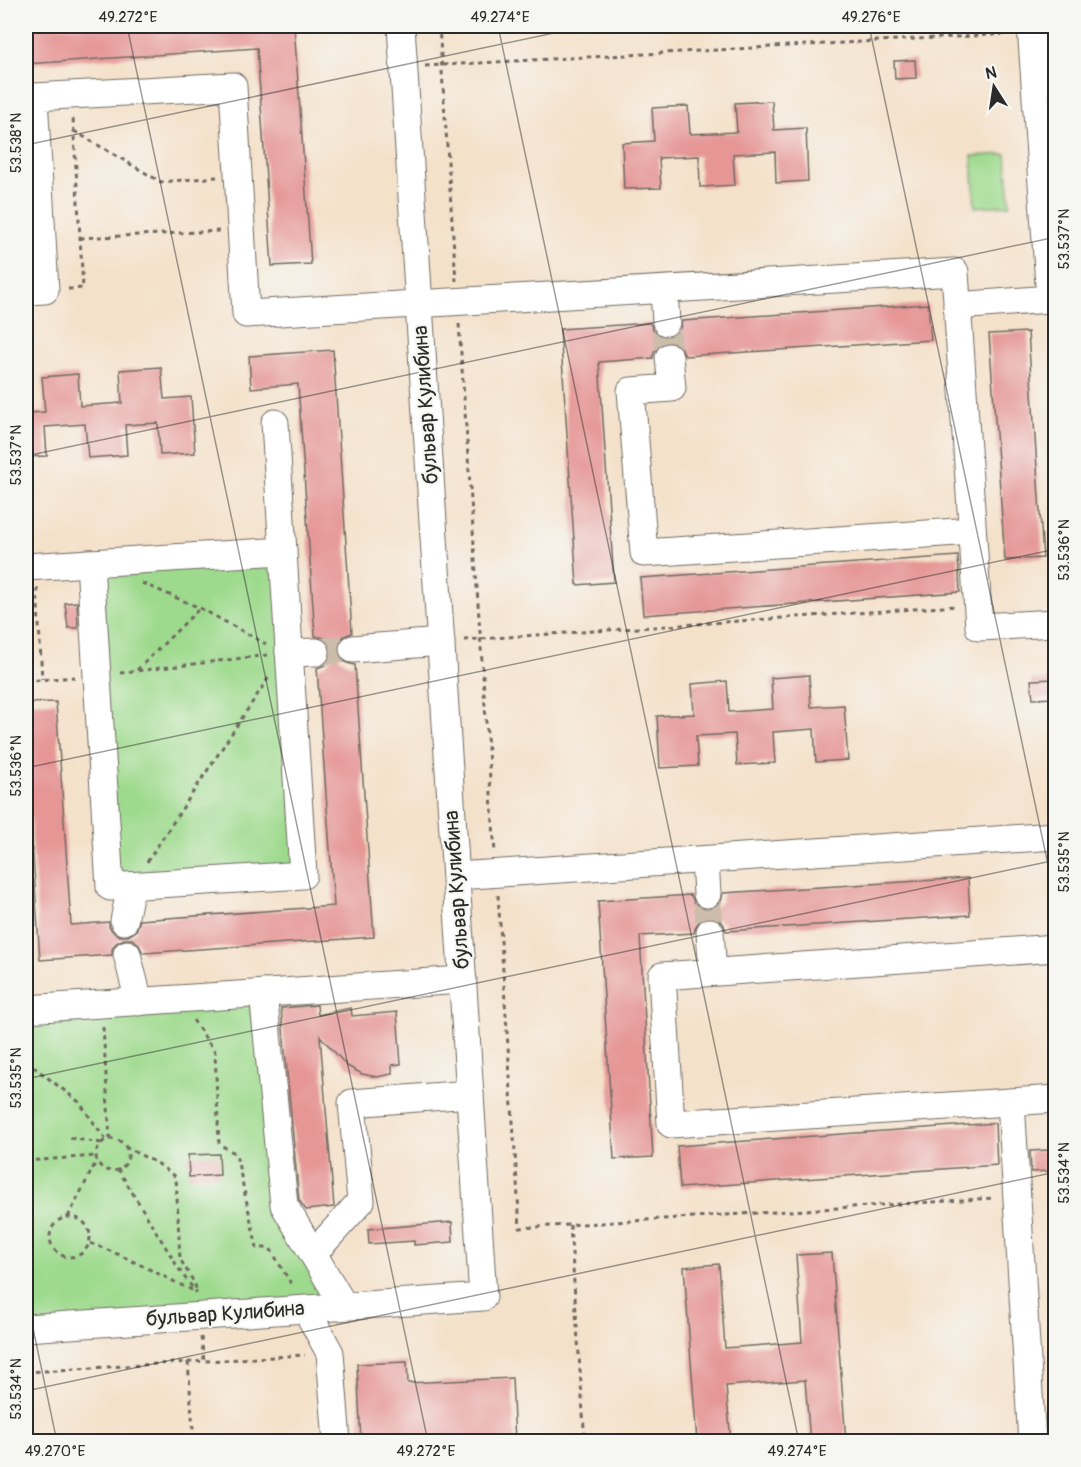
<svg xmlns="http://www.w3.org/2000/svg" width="1081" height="1467" font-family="Pangolin,sans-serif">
  <rect width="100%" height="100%" fill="#f6f6f2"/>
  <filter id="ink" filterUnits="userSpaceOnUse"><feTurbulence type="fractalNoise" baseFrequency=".0167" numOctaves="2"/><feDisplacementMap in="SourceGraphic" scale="12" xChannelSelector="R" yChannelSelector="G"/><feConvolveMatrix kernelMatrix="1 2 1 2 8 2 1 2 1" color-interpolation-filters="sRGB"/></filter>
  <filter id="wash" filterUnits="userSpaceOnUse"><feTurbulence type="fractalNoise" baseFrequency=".008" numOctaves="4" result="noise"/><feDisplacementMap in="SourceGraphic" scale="24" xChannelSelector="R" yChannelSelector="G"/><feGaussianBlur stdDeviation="1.35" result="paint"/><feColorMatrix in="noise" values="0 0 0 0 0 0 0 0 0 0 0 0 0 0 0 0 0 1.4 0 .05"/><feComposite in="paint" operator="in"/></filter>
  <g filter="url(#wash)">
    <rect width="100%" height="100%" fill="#f4e1ca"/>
    <!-- green -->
    <g fill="#9eda8d" stroke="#64825c" stroke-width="1.5">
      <path d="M1006 154 1010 205 975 207 972 156Z"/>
      <path d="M277 556 297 870 113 882 94 568Z"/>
      <path d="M262 996 282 1206 341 1305 26 1325V1011Z"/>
    </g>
    <g id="blocks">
      <!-- building -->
      <g fill="#e59695">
        <path d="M43 26H294L311 264 272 266 257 48 26 64V27Z"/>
        <path d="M915 60 916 78 895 79 894 61Z"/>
        <path d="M772 101 774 130 806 128 808 181 776 183 775 152 733 154 735 185 700 187 699 156 659 158 661 188 624 189 622 143 654 141 652 108 688 106 690 134 737 132 735 103Z"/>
        <path d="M928 304 931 340 685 356 681 347 675 342 668 341 659 345 654 351 653 358 599 362 614 582 577 585 560 329 650 323 653 330 658 336 668 338 674 335 680 329 682 321Z"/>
        <path d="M1028 332 1043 558 1005 560 989 334Z"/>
        <path d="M333 350 352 633 344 636 339 643 337 650 340 658 347 663 355 665 374 937 143 953 138 943 132 939H124L116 943 112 949V955L40 960 26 752V703L56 702 71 925 109 922V927L114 933 120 936H128L136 931 140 920 334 906 317 668 325 665 330 660 332 651 329 643 324 638 315 636 298 384 251 388 249 356Z"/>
        <path d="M161 367 164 399 191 397 195 453 160 455 158 423 125 425 127 455 88 458 85 424 45 427 47 456 26 457V413L45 412 42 377 78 374 80 406 122 403 120 370Z"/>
        <path d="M958 556 960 592 643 615 640 578Z"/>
        <path d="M77 602 78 628H68L65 603Z"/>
        <path d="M809 675 811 707 844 705 848 760 816 762 814 729 773 732 775 763 737 765 735 734 696 736 698 766 660 768 657 716 694 714 692 684 727 681 729 712 773 709 771 678Z"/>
        <path d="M1056 679V698L1033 699 1031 680Z"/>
        <path d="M968 878 970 915 726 931 723 923 716 918 709 916 701 919 696 926 694 933 640 936 653 1157 614 1159 598 901 691 895 694 902 699 908 708 910 715 907 721 902 723 893Z"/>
        <path d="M317 1005 318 1015 351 1008 352 1016 397 1012 401 1064 392 1065V1074L377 1077 362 1074 347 1066 320 1036 334 1207 306 1210 299 1200 281 1008Z"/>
        <path d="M995 1123 997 1165 680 1188 677 1146Z"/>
        <path d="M1049 1150 1050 1171 1031 1172 1030 1151Z"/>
        <path d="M219 1154 220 1175 189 1177 188 1155Z"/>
        <path d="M452 1222 453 1242 414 1245V1241L369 1244 368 1229Z"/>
        <path d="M832 1253 846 1442H810L805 1380 726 1386 731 1442H697L684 1267 719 1264 725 1348 802 1342 796 1255Z"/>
        <path d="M407 1362 408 1383 512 1378 515 1442H361L357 1364Z"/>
      </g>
    </g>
  </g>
  <g filter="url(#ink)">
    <use href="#blocks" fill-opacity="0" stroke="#716b63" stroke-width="1.5"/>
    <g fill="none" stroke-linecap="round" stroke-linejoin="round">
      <!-- minor-tunnel -->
      <g stroke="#ccbdaa" stroke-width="27" stroke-dasharray="27 14" stroke-linecap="butt">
        <path d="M666 322 669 357"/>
        <path d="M316 652 353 649"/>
        <path d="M707 894 710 932"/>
      </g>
      <defs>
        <g id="minor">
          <path d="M664 290 666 322"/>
          <path d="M26 291 45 290 34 97 233 86 246 314 955 272 979 627 1056 623"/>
          <path d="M957 306 1050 299 1031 26"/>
          <path d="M669 357 672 388 631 391 644 553 972 531"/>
          <path d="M90 563 110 887 303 875 275 423"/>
          <path d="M26 567 283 551"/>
          <path d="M353 649 441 642"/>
          <path d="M289 653 316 652"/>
          <path d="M705 860 707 894"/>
          <path d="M456 876 1056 836"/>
          <path d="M124 921 131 886"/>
          <path d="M710 932 713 972"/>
          <path d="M1056 948 662 976 671 1124 1056 1099"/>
          <path d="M127 954 139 1002"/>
          <path d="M263 993 284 1205 344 1306"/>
          <path d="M26 1009 463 980"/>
          <path d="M1011 1102 1032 1442"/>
          <path d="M313 1254 361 1201 352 1103 470 1094"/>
          <path d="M306 1309 330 1353 337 1442"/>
          <path d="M26 1328 483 1297 401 26"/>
        </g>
      </defs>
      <!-- minor casing -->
      <use href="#minor" stroke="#716b63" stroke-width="29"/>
      <!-- path -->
      <g stroke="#716b63" stroke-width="3" stroke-dasharray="4.5 4.5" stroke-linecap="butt">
        <path d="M439 26 456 281"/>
        <path d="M425 66 1008 34"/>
        <path d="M74 131 161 182 217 177"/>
        <path d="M80 238 219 231"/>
        <path d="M68 289 83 288 73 118"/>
        <path d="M459 324 495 853"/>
        <path d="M142 583 200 608 266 644"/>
        <path d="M37 588 42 679"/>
        <path d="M464 640 957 606"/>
        <path d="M137 670 200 608"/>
        <path d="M120 673 268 655"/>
        <path d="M26 681 75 677"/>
        <path d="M147 862 269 677"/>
        <path d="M498 895 520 1228 995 1198"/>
        <path d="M193 1020 215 1052 219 1144 236 1154 257 1248H270L293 1287"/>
        <path d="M103 1027 110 1139"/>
        <path d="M26 1061 79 1102 106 1140"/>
        <path d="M70 1138 101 1143"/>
        <circle cx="112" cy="1155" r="16"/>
        <path d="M125 1147 157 1163 176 1177 180 1259 195 1284 196 1289"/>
        <path d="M26 1161 96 1156"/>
        <path d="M118 1169 182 1274 196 1292V1294"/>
        <circle cx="70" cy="1237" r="20"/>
        <path d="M68 1217 97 1160"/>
        <path d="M570 1225 585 1442"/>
        <path d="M90 1243C126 1256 159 1275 194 1291"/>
        <path d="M201 1337 204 1361"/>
        <path d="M188 1362 194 1442"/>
        <path d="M26 1372 305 1355"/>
      </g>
      <!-- minor -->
      <use href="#minor" stroke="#fff" stroke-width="27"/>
    </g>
  </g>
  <!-- ticks -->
  <path fill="none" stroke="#2b2b2b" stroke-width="1.5" stroke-opacity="0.45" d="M127 26 428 1442M498 26 799 1442M869 26 1056 902M26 145 587 26M26 456 1056 237M26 768 1056 549M26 1079 1056 860M26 1295 57 1442M26 1391 1056 1172"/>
  <g text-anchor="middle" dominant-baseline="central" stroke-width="4.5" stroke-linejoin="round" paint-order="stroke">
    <!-- street labels -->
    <g font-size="21" fill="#2b2b2b" stroke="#f6f6f2">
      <text transform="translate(426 405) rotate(-94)">бульвар Кулибина</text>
      <text transform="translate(457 890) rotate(-94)">бульвар Кулибина</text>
      <text transform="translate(225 1314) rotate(-4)">бульвар Кулибина</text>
    </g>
  </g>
  <!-- margin -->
  <rect width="1081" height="1467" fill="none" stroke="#f6f6f2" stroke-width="66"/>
  <!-- north arrow -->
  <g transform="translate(994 87) rotate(348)" stroke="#f6f6f2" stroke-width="4.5" paint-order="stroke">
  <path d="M0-4.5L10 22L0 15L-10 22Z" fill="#2b2b2b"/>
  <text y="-9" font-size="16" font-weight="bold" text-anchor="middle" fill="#2b2b2b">N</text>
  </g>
  <rect x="33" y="33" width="1015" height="1401" fill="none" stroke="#2b2b2b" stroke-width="2"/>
  <g font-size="15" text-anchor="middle" fill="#2b2b2b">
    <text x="128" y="22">49.272°E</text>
    <text x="500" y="22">49.274°E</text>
    <text x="871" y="22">49.276°E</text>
    <text transform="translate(16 143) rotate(-90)" y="5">53.538°N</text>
    <text transform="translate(1064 239) rotate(-90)" y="5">53.537°N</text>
    <text transform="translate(16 455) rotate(-90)" y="5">53.537°N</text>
    <text transform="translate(1064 550) rotate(-90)" y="5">53.536°N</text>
    <text transform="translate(16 766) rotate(-90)" y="5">53.536°N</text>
    <text transform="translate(1064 862) rotate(-90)" y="5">53.535°N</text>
    <text transform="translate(16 1078) rotate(-90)" y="5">53.535°N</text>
    <text transform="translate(1064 1173) rotate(-90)" y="5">53.534°N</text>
    <text transform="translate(16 1389) rotate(-90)" y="5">53.534°N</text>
    <text x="55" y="1456">49.270°E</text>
    <text x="426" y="1456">49.272°E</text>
    <text x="797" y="1456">49.274°E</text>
  </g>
</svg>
